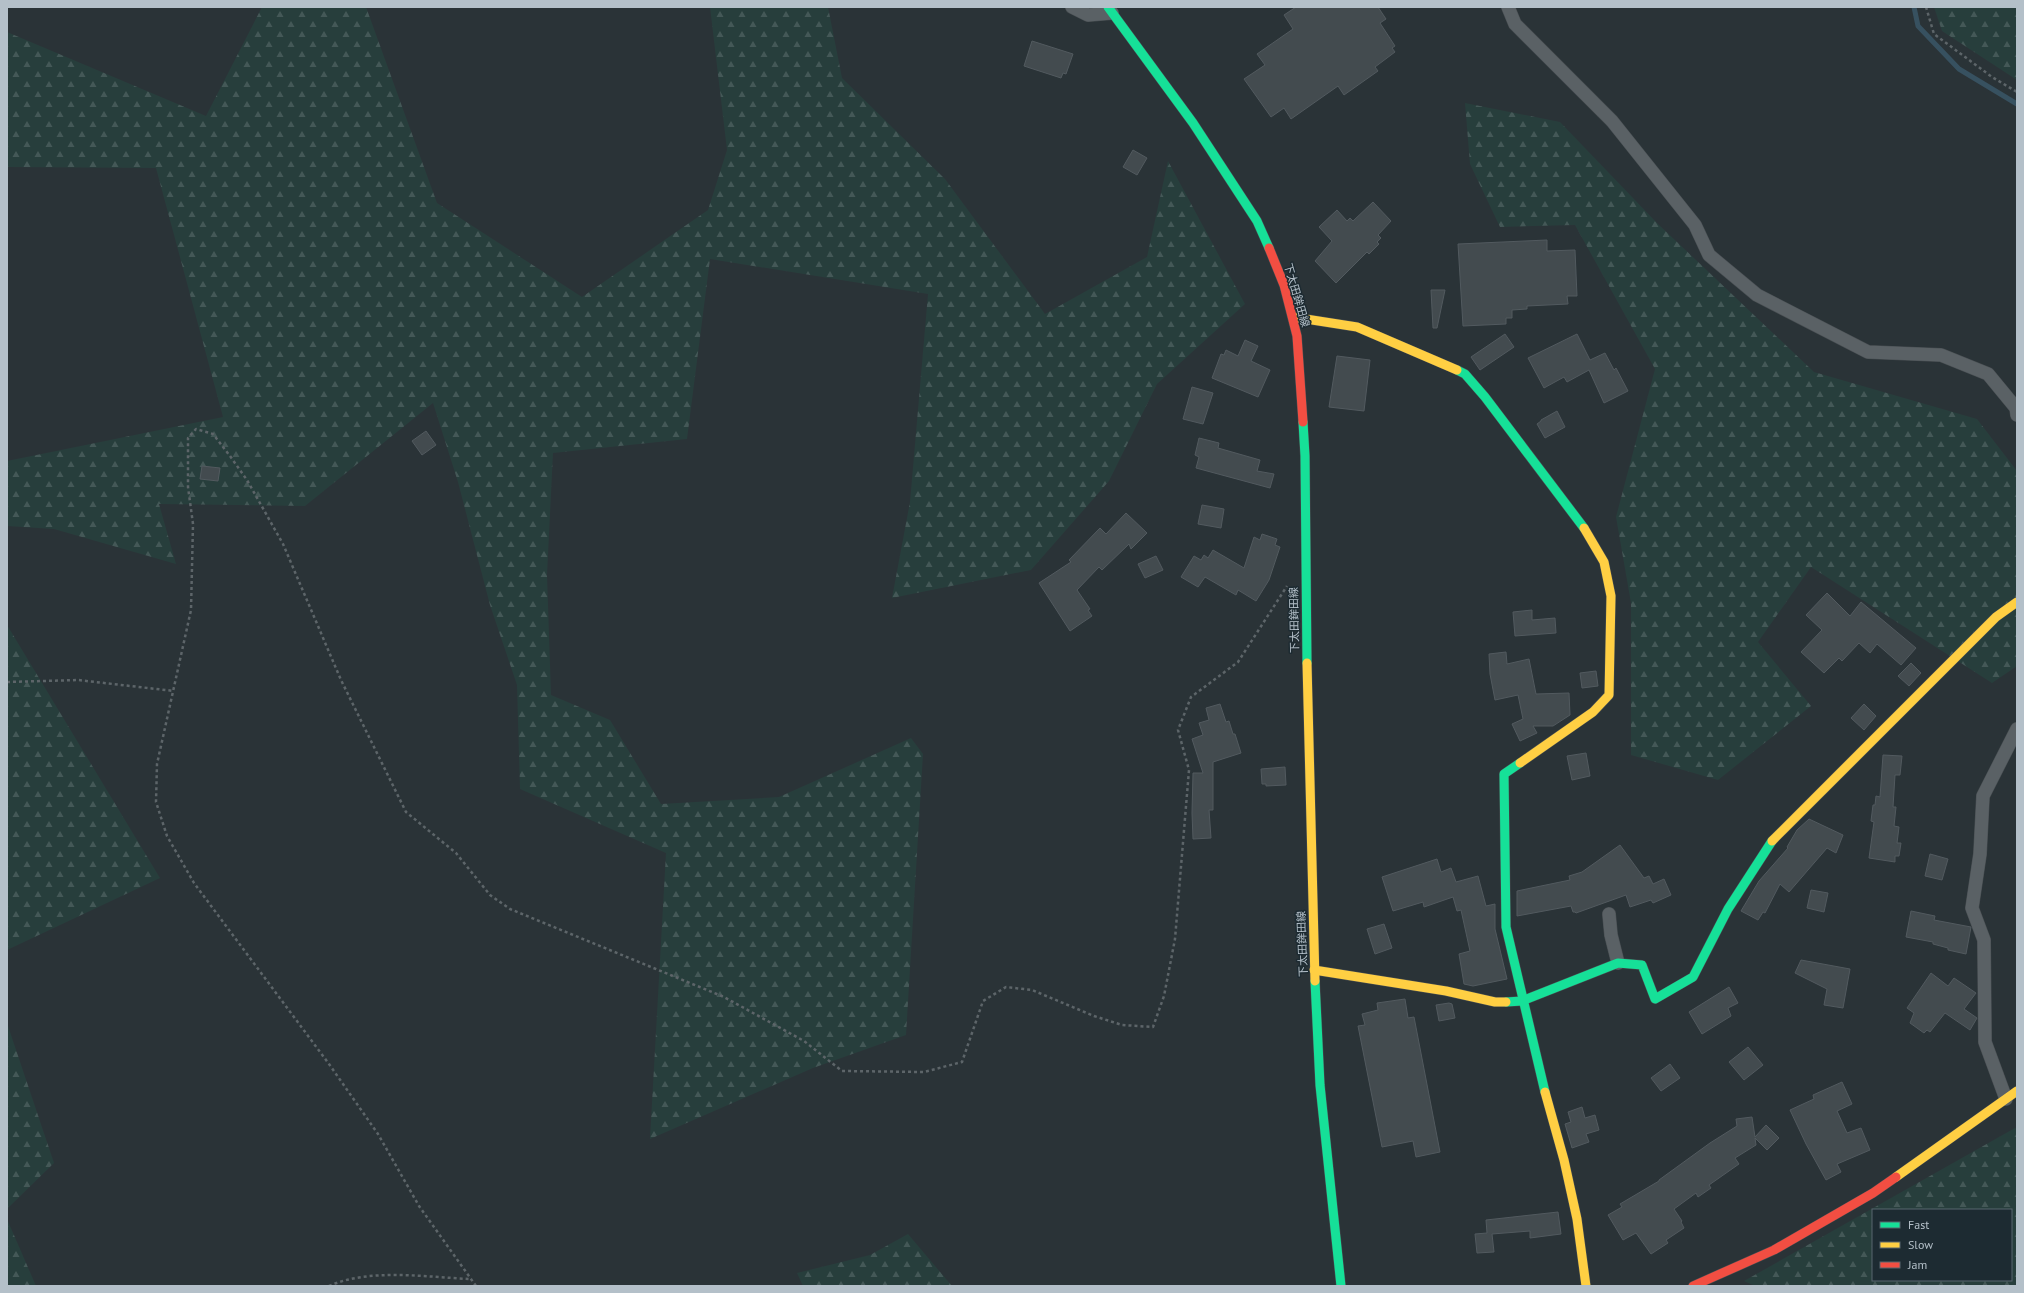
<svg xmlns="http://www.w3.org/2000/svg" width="2024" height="1293" font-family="'PT Sans','Noto Sans JP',sans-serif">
  <defs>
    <pattern id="forest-firs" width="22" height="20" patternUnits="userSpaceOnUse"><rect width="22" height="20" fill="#273e3c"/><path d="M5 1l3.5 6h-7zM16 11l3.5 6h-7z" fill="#445857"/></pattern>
  </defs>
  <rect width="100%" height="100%" fill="#2a3337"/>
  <!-- forest -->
  <g fill="url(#forest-firs)" fill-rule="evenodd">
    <path d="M262 7H366L437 203 582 297 708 210 727 150 710 7H828L842 78 945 179 1045 314 1147 257 1168 161 1245 304 1157 384 1109 481 1031 570 892 598 910 502 928 294 710 259 687 439 553 453 547 575 551 695 610 720 661 804 779 797 911 738 923 754 906 1035 813 1068 650 1139 666 853 520 789 517 685 490 605 458 482 433 403 305 506 159 504 176 564 54 529 7 526V461L223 417 156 168 7 167V32L206 116Z"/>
    <path d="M1934 7H2017V80L1942 31Z"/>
    <path d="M1465 103 1560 122 1657 223 1814 372 1977 419 2017 471V666L1992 683 1811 567 1758 642 1811 706 1718 780 1631 755V603L1616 517 1655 369 1575 225 1500 227 1470 164Z"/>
    <path d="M7 625 160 878 7 950Z"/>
    <path d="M7 1023 54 1163 7 1209Z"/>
    <path d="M2015 1128 2017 1129V1286H1755L1744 1281ZM1873 1210H2011V1280H1873Z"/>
    <path d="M7 1219 36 1286H7Z"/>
    <path d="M908 1234 952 1286H803L797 1273 870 1255Z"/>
  </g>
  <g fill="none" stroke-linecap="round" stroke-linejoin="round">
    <!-- stream -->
    <path stroke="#375160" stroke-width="5" d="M1914 7 1918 26 1959 69 2017 104"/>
  </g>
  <!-- building -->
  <g fill="#434b4f" stroke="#525a5f">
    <path d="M1296 7H1378L1386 19 1380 23 1395 46 1392 48 1395 52 1375 67 1378 71 1344 95 1338 86 1291 119 1284 108 1271 117 1244 79 1265 65 1257 54 1293 29 1284 15Z"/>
    <path d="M1032 41 1073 54 1066 74 1063 73 1061 78 1024 66Z"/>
    <path d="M1133 150 1147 158 1137 175 1123 167Z"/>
    <path d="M1373 202 1391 221 1378 235 1381 238 1377 242 1379 244 1369 254 1367 252 1336 283 1315 261 1332 241 1319 227 1337 210 1347 221 1350 218 1353 221Z"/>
    <path d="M1547 240V251L1575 250 1577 296H1567L1568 304 1527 306V309L1512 310V318H1506V324L1463 326 1458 244Z"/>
    <path d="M1431 290H1445L1437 328H1433Z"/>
    <path d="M1505 334 1514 347 1480 370 1471 357Z"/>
    <path d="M1577 334 1590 360 1605 353 1614 370 1616 368 1628 391 1604 403 1589 370 1567 382 1564 377 1544 388 1528 358Z"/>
    <path d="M1245 340 1258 346 1251 361 1270 370 1258 397 1212 378 1221 354 1224 355 1226 350 1238 356Z"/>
    <path d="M1337 356 1370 360 1364 411 1329 407Z"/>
    <path d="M1192 387 1213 393 1203 424 1183 419Z"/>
    <path d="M1557 411 1565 427 1545 438 1537 424 1541 421V420Z"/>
    <path d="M426 431 436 445 422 455 412 441Z"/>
    <path d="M1199 438 1219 443 1218 448 1260 460 1257 471 1274 474 1270 488 1196 468 1199 457 1195 455Z"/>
    <path d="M202 466 220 468 218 481 200 479Z"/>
    <path d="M1202 505 1224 509 1221 528 1198 524Z"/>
    <path d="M1126 513 1147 533 1131 549 1129 544 1102 570 1099 567 1077 590 1090 609 1088 610 1092 616 1070 631 1039 583 1071 562 1069 560 1100 528 1106 534Z"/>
    <path d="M1262 534 1277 539 1275 545 1280 547 1269 580 1256 601 1238 590 1236 595 1205 577 1198 587 1181 577 1194 556 1201 560 1204 555 1208 558 1213 550 1244 568 1254 537 1260 540Z"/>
    <path d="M1156 556 1163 570 1145 578 1138 564Z"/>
    <path d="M1827 593 1850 616 1861 602 1916 648 1901 665 1877 644 1870 653 1859 643 1842 661 1839 658 1824 673 1801 652 1822 630 1806 615Z"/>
    <path d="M1532 610V620L1555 618 1556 633 1515 636 1513 612Z"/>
    <path d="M1506 652 1507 664 1529 659 1536 694 1569 693 1570 715 1553 726H1533L1537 733 1520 741 1512 724 1523 719 1518 695 1495 700 1490 674 1489 654Z"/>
    <path d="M1911 663 1921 673 1909 686 1898 676Z"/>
    <path d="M1596 671 1598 686 1582 688 1580 673Z"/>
    <path d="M1220 704 1226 722 1229 721 1233 734H1235L1241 753 1213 762V810H1209L1211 838 1193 839 1192 813 1193 773H1203L1192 739 1203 735 1199 723 1209 720 1206 708Z"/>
    <path d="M1864 704 1876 716 1864 730 1851 718Z"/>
    <path d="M1586 753 1590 776 1572 780 1567 756Z"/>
    <path d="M1883 755 1902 756 1900 775H1895L1893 807H1896L1894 826 1899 827 1897 843H1901L1899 856H1895V862L1869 858 1874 822 1871 821 1873 805H1875L1876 796 1880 797Z"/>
    <path d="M1285 767 1286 785 1266 786V784H1262L1261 769Z"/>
    <path d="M1809 819 1843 835 1836 853 1827 848 1789 892 1780 884 1765 913 1763 912 1758 920 1741 911 1759 881 1788 848 1787 847 1797 830Z"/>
    <path d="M1620 845 1644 878 1649 876 1653 884 1664 879 1671 895 1653 903 1651 900 1630 907 1626 895 1576 913 1575 912H1573L1571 906 1517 916V891L1570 880 1569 876 1582 872Z"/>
    <path d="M1930 854 1948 859 1942 880 1925 876Z"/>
    <path d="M1437 859 1441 872 1451 868 1456 882 1478 876 1486 906 1495 904V929L1507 979 1473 986 1464 984 1459 954 1470 951 1461 910 1457 911 1453 897 1424 907 1423 902 1393 911 1382 877Z"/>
    <path d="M1811 890 1828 893 1824 912 1807 908Z"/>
    <path d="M1911 911 1935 916 1934 920 1971 927 1966 954 1948 950V948L1933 944V942L1906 937Z"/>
    <path d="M1384 924 1392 948 1375 954 1367 929Z"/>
    <path d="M1801 960 1850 969 1843 1008 1824 1005 1827 989 1795 973Z"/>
    <path d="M1931 973 1948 986 1954 978 1976 993 1964 1009 1977 1018 1970 1030 1945 1013 1930 1032 1927 1030 1924 1033 1910 1023 1914 1013 1907 1008Z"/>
    <path d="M1729 987 1738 1003 1728 1008 1731 1016 1702 1034 1689 1012Z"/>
    <path d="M1405 999 1408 1018 1414 1017 1440 1152 1416 1157 1413 1141 1382 1147 1358 1026 1365 1025 1362 1014 1378 1010 1377 1003Z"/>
    <path d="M1449 1003 1452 1004 1455 1018 1439 1021 1436 1005Z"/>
    <path d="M1748 1047 1763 1065 1744 1080 1729 1062Z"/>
    <path d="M1670 1064 1680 1078 1661 1091 1651 1078Z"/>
    <path d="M1842 1082 1852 1104 1837 1111 1847 1133 1861 1128 1870 1150 1837 1164 1841 1172 1826 1180 1806 1144 1790 1110 1814 1099 1813 1095Z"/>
    <path d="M1582 1107 1585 1118 1595 1115 1599 1130 1586 1134 1589 1142 1572 1148 1565 1124 1571 1122 1568 1112Z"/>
    <path d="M1752 1117 1755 1137 1766 1125 1779 1138 1767 1150 1755 1138 1756 1145 1735 1158 1739 1164 1709 1185 1711 1188 1698 1197 1696 1193 1674 1209 1682 1221 1681 1222 1684 1228 1666 1240 1668 1243 1651 1254 1636 1233 1623 1240 1608 1215 1622 1207 1620 1204 1659 1181V1180L1710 1143 1737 1126 1736 1119Z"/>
    <path d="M1558 1212 1561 1234 1530 1238V1231L1492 1234 1494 1252 1477 1253 1475 1234 1487 1233 1486 1220Z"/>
  </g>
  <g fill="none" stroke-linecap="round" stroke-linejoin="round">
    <defs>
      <g id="street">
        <path d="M1072 7 1088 15 1112 13"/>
        <path d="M1508 7 1515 24 1612 121 1695 225 1709 255 1757 295 1868 352 1941 355 1988 374 2016 408 2017 415"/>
        <path d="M1609 914 1611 935 1618 963"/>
        <path d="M2006 1099 1985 1042 1984 940 1972 908 1980 854 1983 796 2017 729"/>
      </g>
      <g id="fast">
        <path d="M1108 7 1193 123 1257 221 1269 248"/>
        <path d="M1457 370 1465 374 1485 397 1584 528"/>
        <path d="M1303 422 1305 456 1307 663"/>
        <path d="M1520 763 1504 774 1506 927 1545 1092"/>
        <path d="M1315 981 1320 1085 1341 1286"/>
        <path d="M1506 1002 1522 1001 1618 963 1642 965 1655 999 1693 977 1728 909 1772 841"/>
      </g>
      <g id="slow">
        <path d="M1293 317 1357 327 1457 370"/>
        <path d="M1307 663 1315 981"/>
        <path d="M1520 763 1593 712 1609 695 1611 596 1604 562 1584 528"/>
        <path d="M1772 841 1996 617 2017 602"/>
        <path d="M1314 970 1446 991 1495 1002H1506"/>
        <path d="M1545 1092 1564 1160 1577 1219 1586 1286"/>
        <path d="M1896 1177 2017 1091"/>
      </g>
      <g id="jam">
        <path d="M1269 248 1284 285 1297 336 1303 422"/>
        <path d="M1693 1286 1774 1250 1873 1193 1896 1177"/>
      </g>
    </defs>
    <!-- street casing -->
    <use href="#street" stroke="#484e52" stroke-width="14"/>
    <!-- fast casing -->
    <use href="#fast" stroke="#484e52" stroke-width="10"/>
    <!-- slow casing -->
    <use href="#slow" stroke="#484e52" stroke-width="10"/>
    <!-- jam casing -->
    <use href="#jam" stroke="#484e52" stroke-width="10"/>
    <!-- path -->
    <g stroke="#5d6569" stroke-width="2.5" stroke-dasharray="3 3" stroke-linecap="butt">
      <path d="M1926 7 1934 34 1992 77 2017 92"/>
      <path d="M7 682 78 680 174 691"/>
      <path d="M329 1286C369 1268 426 1277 469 1279"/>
      <path d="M476 1286 419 1206 378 1134 329 1064 194 883 167 836 156 802 157 764 191 610 193 524 188 487V438L196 429 213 434 230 456 247 480 283 544 341 680 406 812 456 853 490 895 510 909 724 997 804 1041 842 1071 924 1072 962 1062 983 1001 1006 987 1032 990 1094 1016 1122 1025 1153 1027 1164 996 1175 939 1189 770 1178 730 1191 697 1238 662 1287 586"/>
    </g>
    <!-- street -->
    <use href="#street" stroke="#5a6165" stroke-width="13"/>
    <!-- fast -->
    <use href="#fast" stroke="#16e098" stroke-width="9"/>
    <!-- slow -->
    <use href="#slow" stroke="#ffcf43" stroke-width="9"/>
    <!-- jam -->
    <use href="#jam" stroke="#f24e42" stroke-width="9"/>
  </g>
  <g text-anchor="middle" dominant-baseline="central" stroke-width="3" stroke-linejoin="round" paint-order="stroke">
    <!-- street labels -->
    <g font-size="11" fill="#b4c0c9" stroke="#1d2b32">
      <text transform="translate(1297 295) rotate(74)">下太田鉾田線</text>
      <text transform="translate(1294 620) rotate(-91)">下太田鉾田線</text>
      <text transform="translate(1302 944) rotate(-92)">下太田鉾田線</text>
    </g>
  </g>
  <!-- border -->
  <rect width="2024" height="1293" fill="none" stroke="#b4c0c9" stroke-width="16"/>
  <!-- legend -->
  <rect x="1872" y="1209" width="140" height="72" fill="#1d2b32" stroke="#59676e"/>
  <rect x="1880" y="1222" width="20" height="6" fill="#16e098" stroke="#59676e"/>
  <text x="1908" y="1229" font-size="12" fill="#b4c0c9">Fast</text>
  <rect x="1880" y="1242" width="20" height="6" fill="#ffcf43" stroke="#59676e"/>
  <text x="1908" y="1249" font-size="12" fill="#b4c0c9">Slow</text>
  <rect x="1880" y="1262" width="20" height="6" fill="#f24e42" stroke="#59676e"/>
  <text x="1908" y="1269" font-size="12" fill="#b4c0c9">Jam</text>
</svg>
